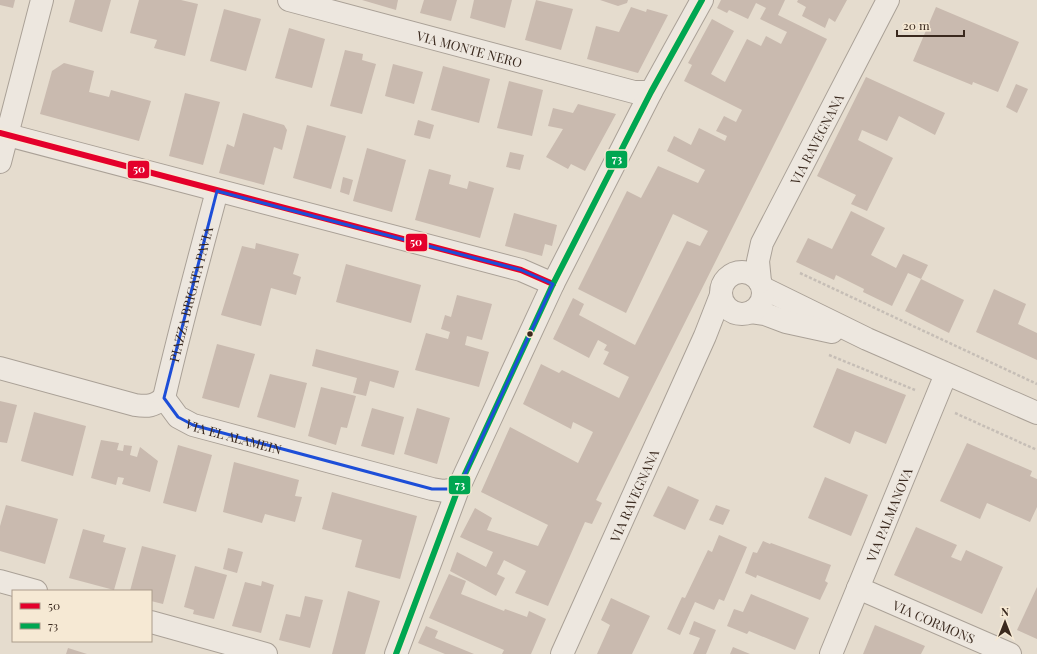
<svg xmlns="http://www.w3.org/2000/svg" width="1037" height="654" font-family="'Playfair Display',serif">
  <rect width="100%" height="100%" fill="#e5dcce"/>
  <!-- building -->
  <g fill="#c9baaf">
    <path d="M0 0H15L13 8 0 5Z"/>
    <path d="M75 0H111L102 32 69 22Z"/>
    <path d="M139 0H181L198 4 185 56 154 48 157 40 130 33Z"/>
    <path d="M362 0H398L396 10Z"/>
    <path d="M424 0H457L451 21 420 13Z"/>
    <path d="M474 0H512L505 28 470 18Z"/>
    <path d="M536 0 573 9 561 50 525 40Z"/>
    <path d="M600 0H628L627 3 618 6Z"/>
    <path d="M721 0H785L778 15 827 39 596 500 602 503 592 524 585 522 548 606 515 593 526 571 504 560 497 574 505 578 496 596 450 571 457 552 486 567 493 552 460 537 475 508 492 518 487 530 538 546 548 525 481 492 510 427 578 463 593 432 573 422 571 429 523 404 541 364 559 373 562 370 619 398 629 377 603 364 609 352 604 350 607 345 598 340 589 358 553 339 573 298 584 304 579 315 635 345 687 241 700 246 708 231 673 214 626 313 578 289 627 191 641 198 658 166 698 183 705 170 667 151 674 136 691 145 699 128 725 141 727 136 716 131 724 116 736 122 742 110 684 81 692 65 688 63 712 19 734 31 711 74 725 82 747 39 761 46 766 36 781 44 787 32 760 19 766 8 756 3 748 19 729 10 727 13 717 8Z"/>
    <path d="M798 0H847L835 22 829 18 825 28 802 16 806 7 797 2Z"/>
    <path d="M631 7 646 12 647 9 668 15 638 73 587 59 596 26 619 32Z"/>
    <path d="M936 7 1019 42 998 92 973 82 972 85 913 61Z"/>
    <path d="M224 9 261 19 246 71 210 61Z"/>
    <path d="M289 28 325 39 312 88 275 78Z"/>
    <path d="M345 50 363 54 362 60 376 64 362 114 330 106Z"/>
    <path d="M64 63 94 71 89 92 109 97 111 90 151 101 139 141 40 114 52 71Z"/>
    <path d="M393 64 423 72 414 104 385 96Z"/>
    <path d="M443 66 490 79 479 123 431 110Z"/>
    <path d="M866 77 945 113 935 135 899 116 887 141 862 130 858 140 893 158 867 211 851 204 856 195 817 176Z"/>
    <path d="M509 81 543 90 532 136 497 128Z"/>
    <path d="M1016 84 1028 89 1017 113 1006 107Z"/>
    <path d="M185 93 220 102 203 165 169 156Z"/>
    <path d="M578 104 616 114 585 171 571 164 568 169 546 157 563 129 548 126 553 108 573 113Z"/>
    <path d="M243 113 284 125 287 130 282 150 274 147 264 185 219 173 227 144 234 147Z"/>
    <path d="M418 120 434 125 430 139 414 135Z"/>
    <path d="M307 125 346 136 331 189 293 178Z"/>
    <path d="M367 148 406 160 392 212 353 201Z"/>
    <path d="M510 152 524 155 520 170 506 167Z"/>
    <path d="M429 169 451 175 449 184 467 189 469 181 494 188 480 238 415 220Z"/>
    <path d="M343 177 353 180 349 195 340 192Z"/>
    <path d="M851 211 885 228 871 255 896 268 903 254 928 265 921 279 908 273 892 306 863 292 864 289 836 275 834 280 796 262 808 238 832 249Z"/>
    <path d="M514 213 557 225 552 246 545 244 542 256 505 246Z"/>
    <path d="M256 243 299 254 293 274 301 277 296 295 271 288 261 326 221 315 242 246 255 249Z"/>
    <path d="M346 264 421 285 411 323 336 302Z"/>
    <path d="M921 279 964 300 949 333 905 311Z"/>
    <path d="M994 289 1026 304 1018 324 1037 333V360L976 332Z"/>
    <path d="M457 295 492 304 482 340 467 336 465 345 489 352 479 387 415 370 426 333 448 339 450 332 441 329 445 315 451 317Z"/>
    <path d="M217 344 255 354 239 408 202 398Z"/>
    <path d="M316 349 399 371 394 388 370 381 366 396 353 393 357 378 312 366Z"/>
    <path d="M837 368 906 395 886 444 855 431 850 444 813 427Z"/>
    <path d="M270 374 307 383 295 428 257 417Z"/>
    <path d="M321 387 356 396 347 428 341 427 336 445 308 436Z"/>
    <path d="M0 401 17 405 7 443 0 442Z"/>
    <path d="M372 408 404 417 394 455 361 446Z"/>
    <path d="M417 408 450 418 437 464 404 454Z"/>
    <path d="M34 412 86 426 73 476 21 461Z"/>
    <path d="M101 440 119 443 117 450 123 451 124 445 132 446 130 455 137 457 140 447 158 461 150 492 122 484 124 478 118 477 116 485 91 478Z"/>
    <path d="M967 443 1032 471 1030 476 1037 479V507L1030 522 987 503 980 519 940 501Z"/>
    <path d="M178 445 212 455 196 512 163 503Z"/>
    <path d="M234 462 299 480 295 496 302 497 295 522 265 514 262 523 223 512Z"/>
    <path d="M825 477 868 495 851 536 808 518Z"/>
    <path d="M668 486 699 500 685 530 653 516Z"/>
    <path d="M332 492 417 516 400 579 355 567 362 540 322 529Z"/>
    <path d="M6 505 58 519 45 564 0 551V526Z"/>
    <path d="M716 505 730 510 723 525 709 520Z"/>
    <path d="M916 527 957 545 951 557 961 561 966 550 1003 567 982 614 894 575Z"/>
    <path d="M83 529 105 535 103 542 126 548 114 590 69 578Z"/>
    <path d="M719 535 747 547 724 601 719 599 714 610 695 602 680 635 667 629 682 597 685 598 708 550 712 552Z"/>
    <path d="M763 541 770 544 771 543 831 565 825 581 828 583 820 600 757 575 756 578 745 573 753 552 757 553Z"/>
    <path d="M142 546 176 555 163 604 151 601V591H130Z"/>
    <path d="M228 548 243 552 237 573 223 569Z"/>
    <path d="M195 566 227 575 214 619 193 614 194 610 184 607Z"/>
    <path d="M449 574 466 581 461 594 504 611 505 609 527 617 529 611 546 619 531 654H502L504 650 429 618Z"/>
    <path d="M262 581 274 585 261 633 232 626 245 582 261 586Z"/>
    <path d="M1037 587V639L1017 630Z"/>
    <path d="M348 591 380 601 365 654H332Z"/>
    <path d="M751 594 809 618 795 650 749 631 747 634 727 626 734 609 743 612Z"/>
    <path d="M305 596 323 600 310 648 279 640 286 614 300 617Z"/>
    <path d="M611 598 650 616 632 654H597L610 625 601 620Z"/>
    <path d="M694 621 716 630 706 654H693L700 638 689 634Z"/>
    <path d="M875 625 925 646 921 654H863Z"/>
    <path d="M426 626 438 631 435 638 474 654H445L418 643Z"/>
    <path d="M733 647 750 654H730Z"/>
    <path d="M68 648 87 654H66Z"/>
  </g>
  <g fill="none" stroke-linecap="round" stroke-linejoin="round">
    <defs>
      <g id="minor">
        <path id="s1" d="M289 0 634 92H651"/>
        <path d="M0 133 521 270 553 284"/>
        <path d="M0 162 42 0"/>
        <path d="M763 288 867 339 1037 413"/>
        <path d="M751 312 765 314 786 322 832 332"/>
        <path d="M0 368 135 405C148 407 154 406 164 398"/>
        <path id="s2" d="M164 398 178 417 193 425 432 489 444 491 458 489"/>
        <path id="s3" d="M164 398C180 328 199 259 217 191"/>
        <path d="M0 581 36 591"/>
        <path id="s4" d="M858 588 1010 654"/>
        <path d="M151 622 266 654"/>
        <path id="s5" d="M831 654 946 374"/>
      </g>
      <g id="tertiary">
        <circle cx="742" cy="293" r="21"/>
        <path id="s6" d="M760 282 758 261 762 243 888 0"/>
        <path d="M396 654 458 489 553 284 651 92 702 0"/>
        <path id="s7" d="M562 654 705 336 721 295"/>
      </g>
    </defs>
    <!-- minor casing -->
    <use href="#minor" stroke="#aaa197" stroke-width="24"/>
    <!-- tertiary casing -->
    <use href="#tertiary" stroke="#aaa197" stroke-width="24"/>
    <!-- path -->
    <g stroke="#c6beb6" stroke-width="2.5" stroke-dasharray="3 2" stroke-linecap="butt">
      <path d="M800 273 1037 384"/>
      <path d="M829 355 915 390"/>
      <path d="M955 413 1037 450"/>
    </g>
    <!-- minor -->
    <use href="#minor" stroke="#ede7df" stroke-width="22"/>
    <!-- tertiary -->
    <use href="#tertiary" stroke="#ede7df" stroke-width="22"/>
    <defs>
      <path id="bus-1" d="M0 133 521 270 553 284"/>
      <path id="bus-2" d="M396 654 458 489 553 284 651 92 702 0"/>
    </defs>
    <!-- bus-1 casing -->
    <use href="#bus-1" stroke="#f6e9d4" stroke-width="9"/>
    <!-- bus-2 casing -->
    <use href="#bus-2" stroke="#f6e9d4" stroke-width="9"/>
    <!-- bus-1 -->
    <use href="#bus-1" stroke="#e4002b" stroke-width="6"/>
    <!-- bus-2 -->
    <use href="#bus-2" stroke="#00a651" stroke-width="6"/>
  </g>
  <!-- marked area -->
  <path fill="none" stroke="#1d4ed8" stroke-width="3" stroke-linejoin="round" d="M217 191 521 270 553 284 458 489H432L193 425 178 417 164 398Z"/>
  <!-- markers -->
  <circle fill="#3a291e" stroke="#f6e9d4" stroke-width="1.5" cx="530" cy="334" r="3.5"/>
  <g text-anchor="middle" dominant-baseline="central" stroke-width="3.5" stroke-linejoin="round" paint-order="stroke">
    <!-- street labels -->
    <g font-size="13" fill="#3a291e" stroke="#f6e9d4">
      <text stroke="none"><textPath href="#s1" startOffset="187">VIA MONTE NERO</textPath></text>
      <text stroke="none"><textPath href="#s6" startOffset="157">VIA RAVEGNANA</textPath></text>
      <text stroke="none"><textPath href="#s3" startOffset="107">PIAZZA BRIGATA PAVIA</textPath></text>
      <text stroke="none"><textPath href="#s2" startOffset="83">VIA EL ALAMEIN</textPath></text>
      <text stroke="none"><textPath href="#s7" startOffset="174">VIA RAVEGNANA</textPath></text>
      <text stroke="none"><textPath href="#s5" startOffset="151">VIA PALMANOVA</textPath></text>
      <text stroke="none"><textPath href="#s4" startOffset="83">VIA CORMONS</textPath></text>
    </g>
  </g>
  <g stroke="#f6e9d4" stroke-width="1.5">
    <rect x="605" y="150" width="23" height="19" rx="4" fill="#00a651"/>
    <rect x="127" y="160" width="23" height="19" rx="4" fill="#e4002b"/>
    <rect x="405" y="233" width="23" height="19" rx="4" fill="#e4002b"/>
    <rect x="448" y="475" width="23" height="20" rx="4" fill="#00a651"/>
  </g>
  <g font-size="11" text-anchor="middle" font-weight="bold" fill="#fff">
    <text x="617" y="163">73</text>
    <text x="139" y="173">50</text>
    <text x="416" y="246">50</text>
    <text x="460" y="489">73</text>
  </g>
  <!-- legend -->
  <rect x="12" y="590" width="140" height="52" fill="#f6e9d4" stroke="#ab9c8b"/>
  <rect x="20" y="603" width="20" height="6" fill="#e4002b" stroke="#ab9c8b"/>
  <text x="48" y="610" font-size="12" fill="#3a291e">50</text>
  <rect x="20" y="623" width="20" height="6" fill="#00a651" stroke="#ab9c8b"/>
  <text x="48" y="630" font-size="12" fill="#3a291e">73</text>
  <!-- north arrow -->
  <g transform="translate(1005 622)" stroke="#f6e9d4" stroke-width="3" paint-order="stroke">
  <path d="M0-3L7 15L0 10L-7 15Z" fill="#3a291e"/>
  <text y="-6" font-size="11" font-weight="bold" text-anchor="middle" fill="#3a291e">N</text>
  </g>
  <!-- scale -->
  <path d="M897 30v6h67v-6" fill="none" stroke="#3a291e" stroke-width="2"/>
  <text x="903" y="30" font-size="12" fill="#3a291e" stroke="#f6e9d4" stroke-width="3" paint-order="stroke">20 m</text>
</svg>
